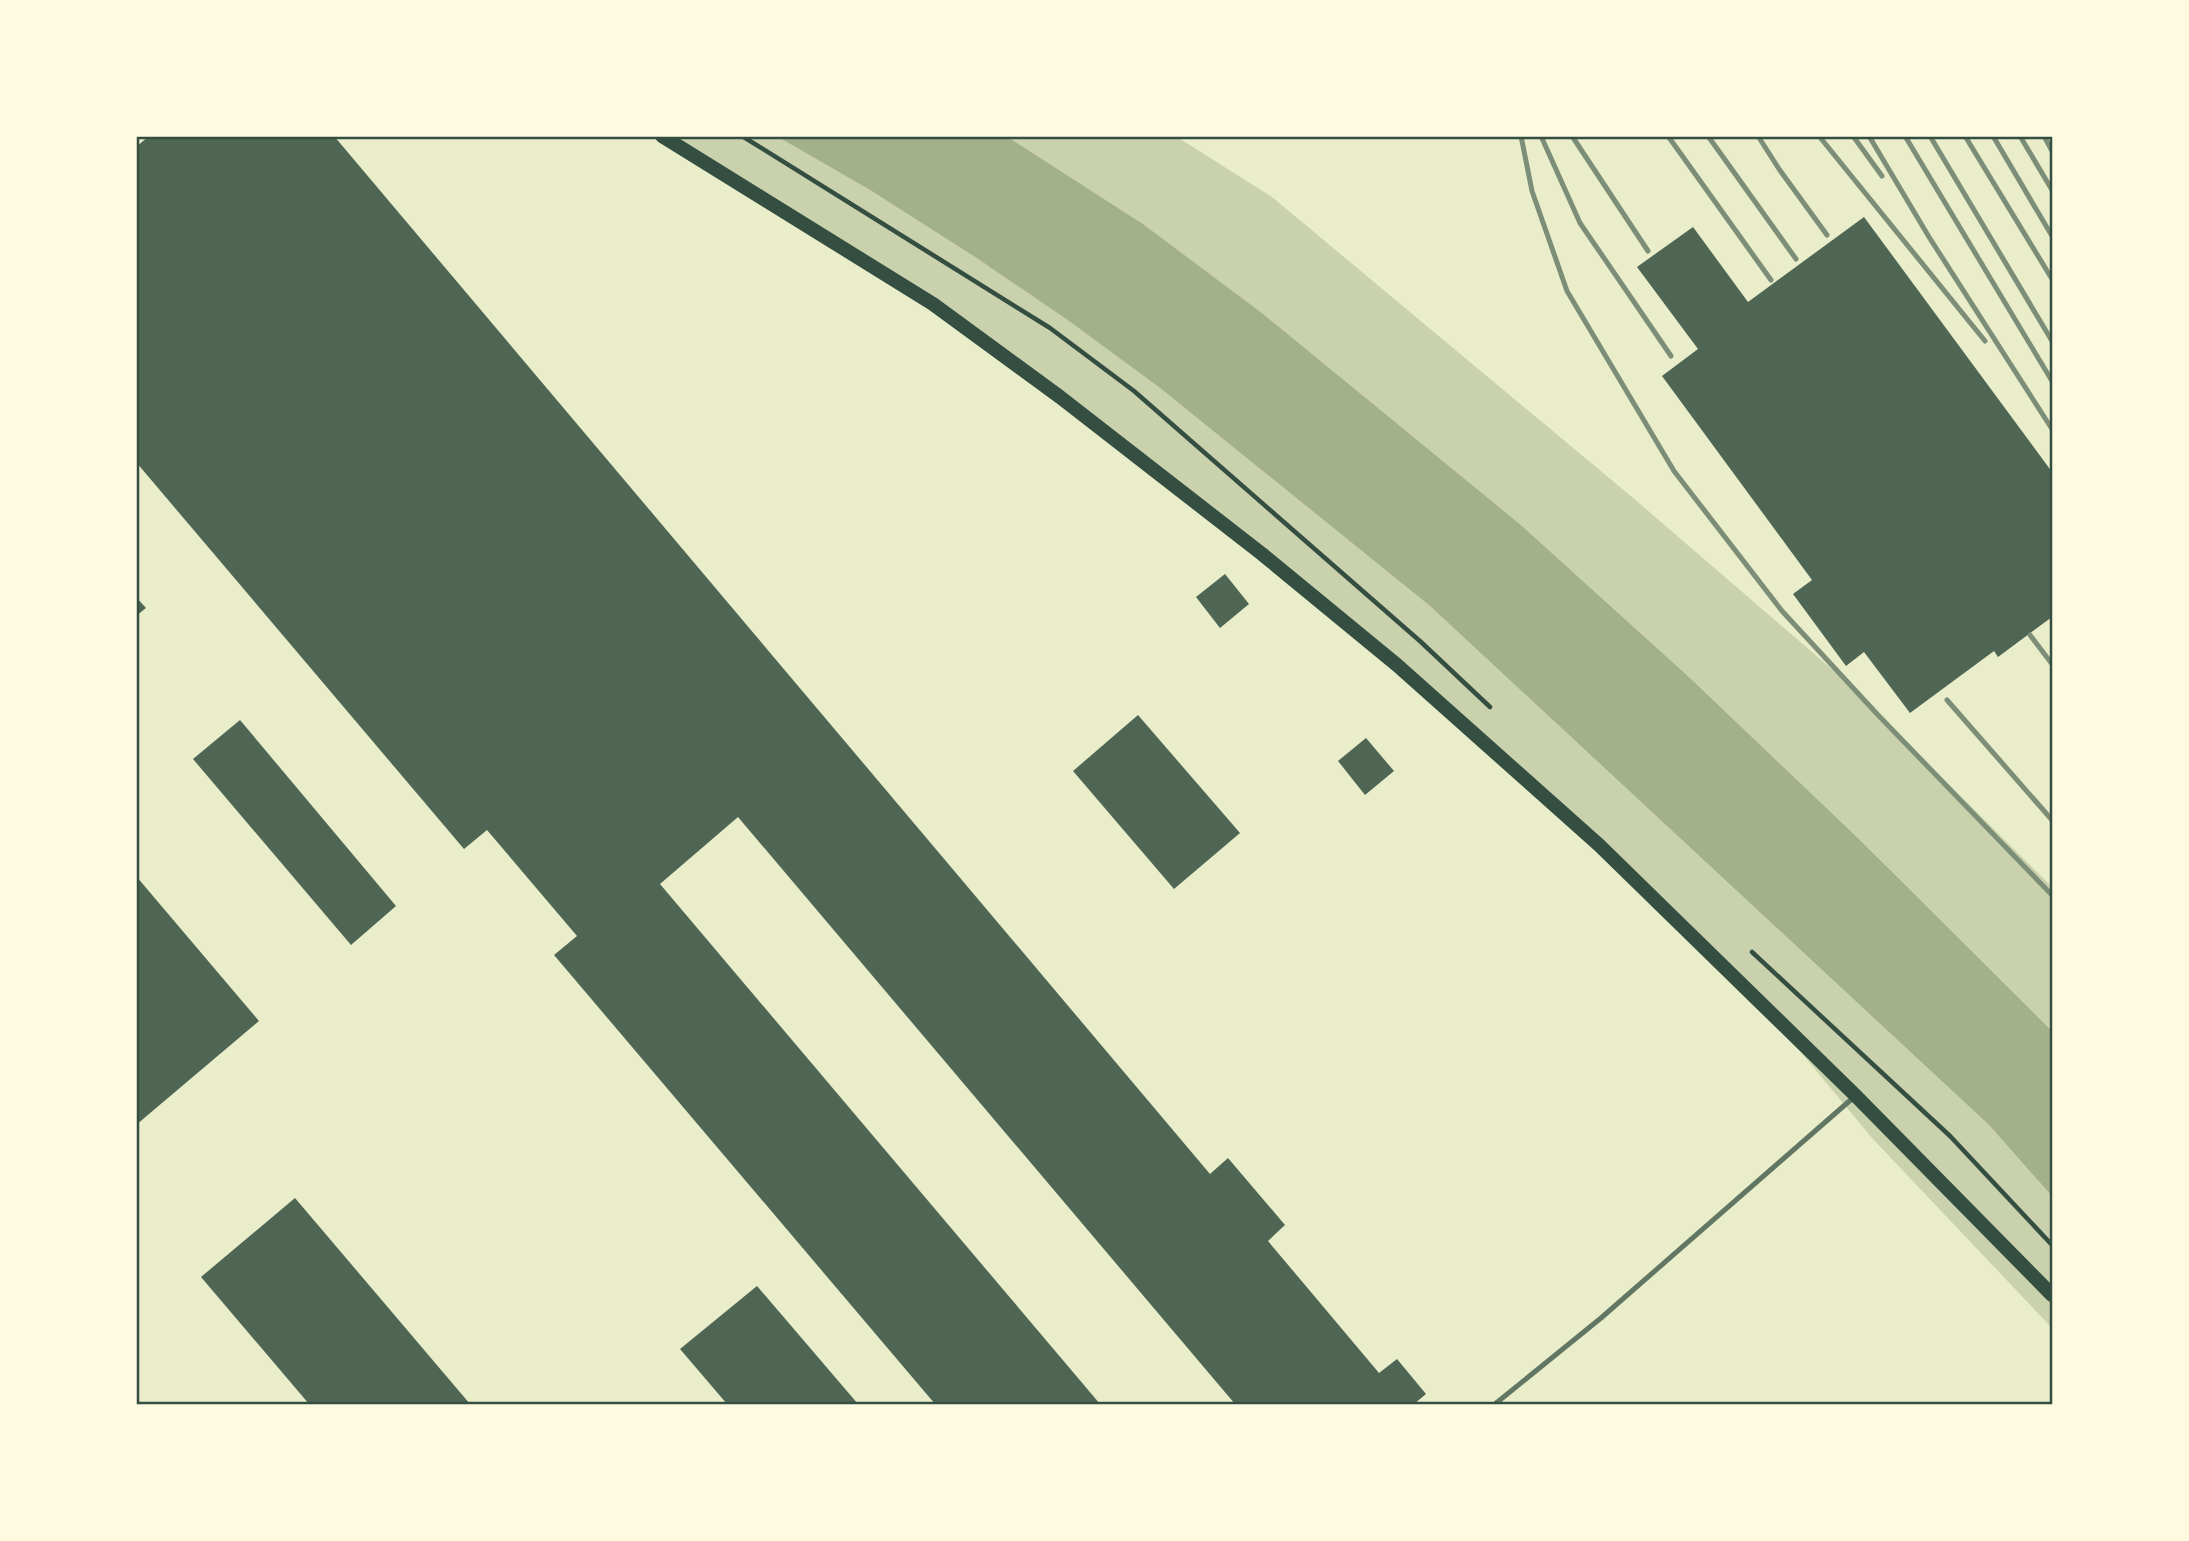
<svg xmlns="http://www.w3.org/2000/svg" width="2189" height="1541" font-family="'Space Grotesk',sans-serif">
  <rect width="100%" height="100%" fill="#e9edc9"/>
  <!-- green -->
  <g fill="#cad2ad">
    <path d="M662 137H778L870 190 978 259 1072 322 1160 388 1430 606 1989 1125 2052 1195V1328L1872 1138 1723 958 1397 665 933 304Z"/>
    <path d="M1008 137H1177L1272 197 1632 497 1841 677 2052 887V1031L1859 839 1689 677 1521 525 1262 313 1143 224Z"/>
  </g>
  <!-- water -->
  <path fill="#a3b18a" d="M778 137H1008L1143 224 1262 313 1521 525 1689 677 1859 839 2052 1031V1196L1989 1125 1430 606 1160 388 1072 323 978 259 870 190Z"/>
  <!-- building -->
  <g fill="#4f6655">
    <path d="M149 136H334L1210 1174 1228 1158 1285 1225 1268 1241 1379 1373 1397 1359 1426 1394 1414 1404H1235L738 817 660 884 1100 1404H935L554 955 577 936 487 830 464 849 136 462V147Z"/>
    <path d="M1864 217 2052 472V617L1998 657 1994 651 1910 713 1864 652 1846 666 1793 594 1812 580 1662 376 1698 349 1637 267 1693 227 1748 302Z"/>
    <path d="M1225 574 1249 604 1220 628 1196 597Z"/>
    <path d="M136 597 146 608 136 616Z"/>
    <path d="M1138 715 1240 833 1174 889 1073 771Z"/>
    <path d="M240 720 396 906 351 945 193 759Z"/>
    <path d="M1366 738 1394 771 1365 795 1338 761Z"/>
    <path d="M136 876 259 1021 136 1125Z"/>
    <path d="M295 1198 470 1404H309L201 1277Z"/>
    <path d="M757 1286 858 1404H727L680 1349Z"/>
  </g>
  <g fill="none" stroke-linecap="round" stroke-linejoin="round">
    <!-- path -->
    <g stroke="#344e41" stroke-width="4.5">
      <path d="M742 136 1050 328 1134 391 1421 642 1490 707"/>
      <path d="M1752 952 1950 1136 2052 1245"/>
    </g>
    <!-- service -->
    <path stroke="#617663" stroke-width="5" d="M1495 1404 1601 1318 1854 1097"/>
    <!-- secondary -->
    <path stroke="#344e41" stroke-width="14" d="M662 136 933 304 1060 397 1262 554 1397 665 1599 845 1855 1095 2052 1295"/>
    <!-- rail -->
    <g stroke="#7c8e77" stroke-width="5">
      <path d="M1521 136 1532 191 1567 291 1674 471 1782 611 1878 715 2052 895"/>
      <path d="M1541 136 1580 223 1671 356"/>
      <path d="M1572 136 1648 251"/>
      <path d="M1668 136 1771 280"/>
      <path d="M1708 136 1796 259"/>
      <path d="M1758 136 1779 169 1827 235"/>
      <path d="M1819 136 1985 341"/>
      <path d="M1853 136 1882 176"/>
      <path d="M1869 136 1929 237 2052 429"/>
      <path d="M1905 136 2052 381"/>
      <path d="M1930 136 2052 341"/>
      <path d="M1965 136 2052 279"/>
      <path d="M1993 136 2052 236"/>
      <path d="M2020 136 2052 190"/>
      <path d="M2044 136 2052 151"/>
      <path d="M2030 635 2052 664"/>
      <path d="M1947 700 2052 820"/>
    </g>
  </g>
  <!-- border -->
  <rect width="2189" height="1541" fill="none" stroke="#fefae0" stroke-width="276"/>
  <rect x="138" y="138" width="1913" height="1265" fill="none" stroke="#344e41" stroke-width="2.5"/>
</svg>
